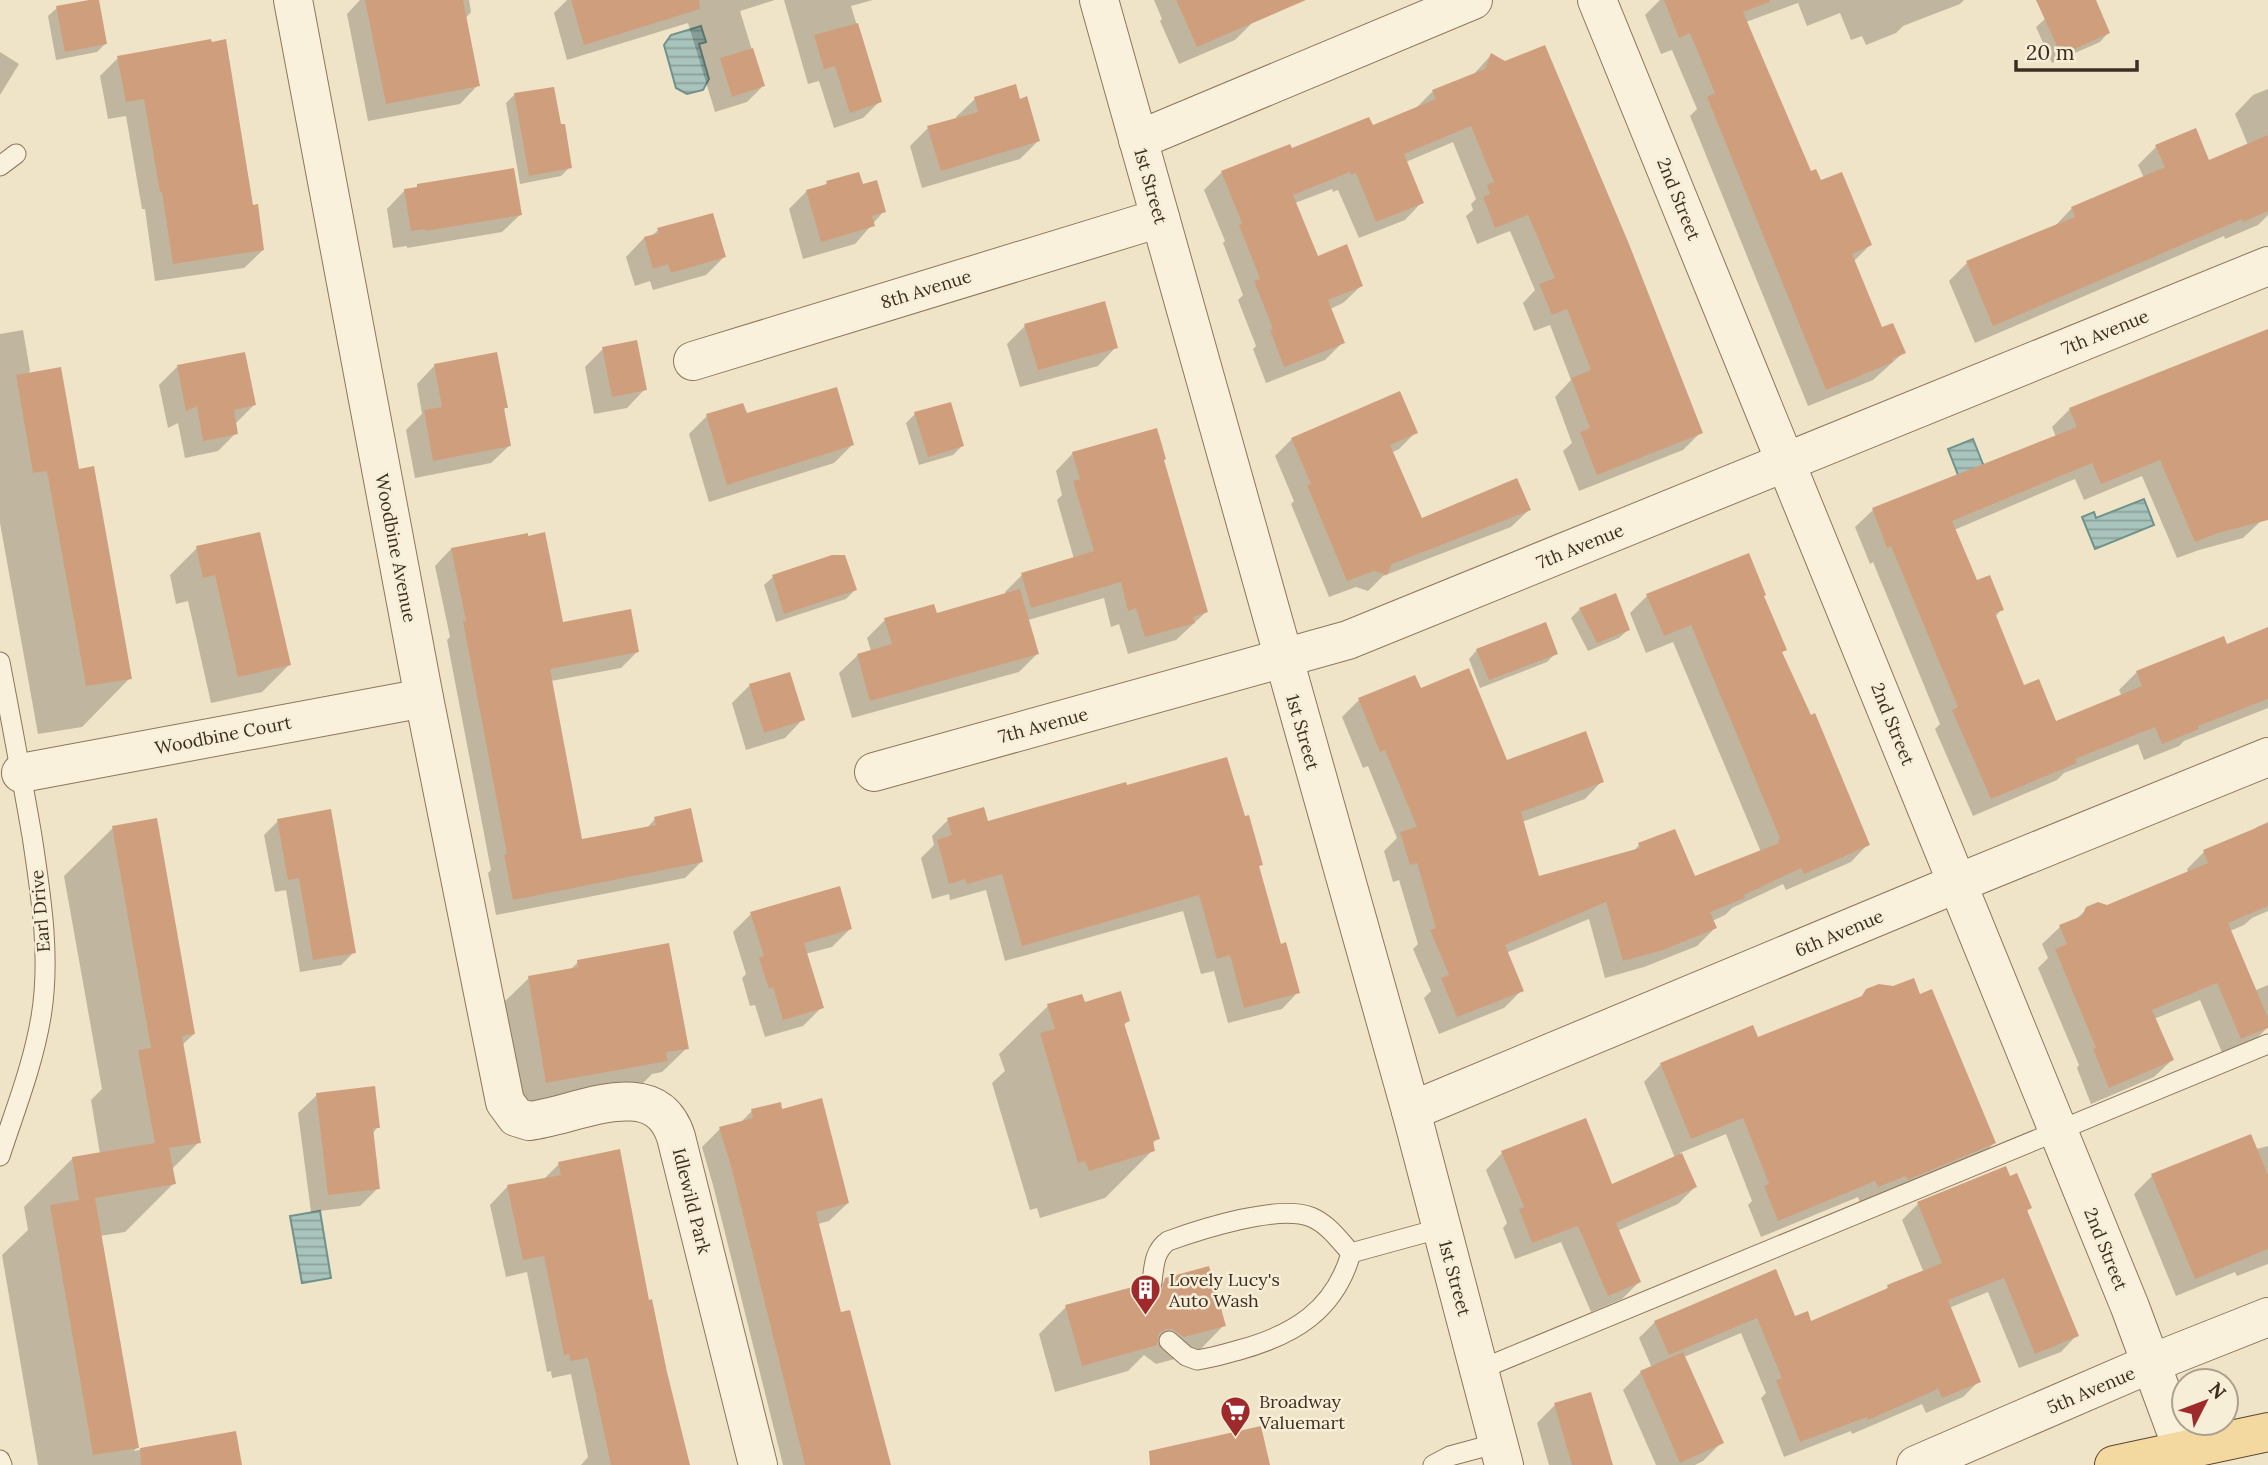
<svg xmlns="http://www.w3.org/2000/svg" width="2268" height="1465" font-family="Lora,serif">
  <defs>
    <pattern id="water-rules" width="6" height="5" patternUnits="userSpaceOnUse" patternTransform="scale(1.75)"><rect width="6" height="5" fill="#a9c4bc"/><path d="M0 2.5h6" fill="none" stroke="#8ba098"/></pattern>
  </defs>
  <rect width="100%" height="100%" fill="#f0e4c8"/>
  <!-- water -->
  <g fill="url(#water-rules)" stroke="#6f938a" stroke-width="2">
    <path d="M701 26 706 42 699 44 709 79 703 90 687 94 676 88 664 45 671 35Z"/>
    <path d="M1973 439 1992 487 1967 498 1948 449Z"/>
    <path d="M2144 499 2154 525 2095 549 2082 517 2094 512 2096 518Z"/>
    <path d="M320 1211 331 1278 302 1283 290 1216Z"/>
  </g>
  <!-- shadow -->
  <g fill="#0003">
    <path d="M360 0H469L471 12 465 19 478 85 460 104 368 121 347 14Z"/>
    <path d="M567 0H775L740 11 763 86 747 102 715 112 688 23 567 60 554 13Z"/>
    <path d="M784 0H873L851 6 880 101 863 118 834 128 819 81 808 84Z"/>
    <path d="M1154 0H1243L1253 22 1235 40 1179 64 1160 21 1162 19Z"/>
    <path d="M1660 0H1964L1960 4 1903 26 1896 33 1866 45 1862 36 1851 40 1840 13 1807 26 1798 3 1746 22 1810 173 1870 245 1853 262 1881 329 1904 352 1873 380 1808 406 1690 116 1697 109 1672 50 1661 54 1645 15Z"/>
    <path d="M2084 0H2094L2108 33 2100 42 2052 63 2036 27 2045 19Z"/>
    <path d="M57 8 106 43 97 52 56 60 48 16Z"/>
    <path d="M0 52 19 64 0 95Z"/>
    <path d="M1491 55 1700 433 1683 450 1579 491 1563 451 1572 443 1555 397 1571 380 1550 325 1534 331 1523 303 1535 290 1510 231 1477 244 1466 216 1473 210 1471 204 1476 199 1453 142 1406 162 1422 202 1405 220 1359 238 1338 190 1333 192 1332 189 1295 203 1317 258 1361 286 1343 303 1330 309 1343 342 1325 360 1266 383 1253 349 1256 346 1238 300 1243 295 1223 243 1225 241 1204 190 1222 172 1372 127 1415 109 1433 91 1473 75Z"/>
    <path d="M118 58 252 207 263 250 244 268 155 281 145 209H142L126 116 108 119 100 76Z"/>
    <path d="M2268 89V215L2258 225 2225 239 2224 236 1975 343 1949 281 1967 263 2054 227 2072 208 2144 178 2138 165 2156 147 2209 162 2248 145 2235 114 2253 95Z"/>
    <path d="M515 94 570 167 561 176 520 184 506 103Z"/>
    <path d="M975 99 1019 101 1038 141 1020 159 922 188 910 146 928 128 957 120 956 117Z"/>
    <path d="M827 183 862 186 884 211 855 244 803 259 789 209 807 191 823 187Z"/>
    <path d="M418 186 521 214 502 232 407 248V246L393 248 387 209 405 190 414 189Z"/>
    <path d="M658 230 724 257 706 275 653 290 650 281 635 286 626 257 644 238 651 237Z"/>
    <path d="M1025 326 1116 347 1098 366 1020 387 1007 344Z"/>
    <path d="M23 330 30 371 27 375 78 471 130 678 82 727 38 734 0 523V334Z"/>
    <path d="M2268 331V444L2261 521 2243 538 2199 550 2177 558 2142 476 2084 500 2075 479 1954 530 1976 582 2002 609 1995 617 2023 687 2055 723 2122 696 2119 690 2137 672 2226 646 2268 629V708L2184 741 2179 746 2144 760 2138 744 2064 773 2057 780 1973 816 1935 729 1940 724 1873 562 1870 564 1855 527 1873 510 2056 437 2052 427 2070 409Z"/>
    <path d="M603 349 645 389 627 408 594 414 585 367Z"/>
    <path d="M435 365 506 407 503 411 510 445 491 463 415 478 406 430 422 414 417 384Z"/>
    <path d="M177 367 254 405 235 424 236 433 218 451 185 458 178 423 168 428 159 385Z"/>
    <path d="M915 414 962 446 953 455 919 465 906 423Z"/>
    <path d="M746 415 852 445 834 463 709 502 689 434 707 416Z"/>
    <path d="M1416 432 1399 449 1391 453 1421 520 1529 510 1511 527 1383 576 1368 591 1356 587 1329 597 1291 504 1294 501 1275 456 1292 439Z"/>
    <path d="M1073 453 1163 460 1206 612 1176 640 1128 654 1119 624 1111 627 1104 598 1028 620 1037 654 1019 672 852 718 839 673 858 655 871 651 867 638 885 620 935 615 1006 595 1005 592 1022 575 1074 559 1057 500 1062 495 1056 471Z"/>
    <path d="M197 548 289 665 262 692 211 703 188 601 176 604 170 575Z"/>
    <path d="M451 549 562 624 638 651 621 668 551 681 580 842 646 829 655 819 701 862 685 878 496 915 488 873 491 870 447 640 450 637 435 566Z"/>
    <path d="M773 577 855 590 846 599 776 622 764 585Z"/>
    <path d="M1615 595 1628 630 1619 638 1588 651 1571 618 1579 610Z"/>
    <path d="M1647 596H1762L1785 649 1781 653 1868 844 1851 862 1786 890 1783 884 1732 908 1725 915 1712 921 1715 928 1697 946 1644 967 1605 978 1589 919 1506 953 1522 990 1504 1008 1439 1034 1424 998 1431 991 1413 949 1418 944 1399 880 1393 882 1384 851 1397 838 1368 766 1363 768 1342 717 1359 700 1420 690 1506 762 1602 781 1585 799 1522 822 1538 878 1633 852 1639 845 1694 879 1761 852 1673 642 1646 653 1630 613Z"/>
    <path d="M1477 650 1556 653 1547 662 1480 688 1469 659Z"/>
    <path d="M750 685 803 719 785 738 746 750 732 703Z"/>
    <path d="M1126 787 1244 819 1261 864 1258 868 1279 946 1298 992 1282 1009 1228 1023 1214 971 1201 974 1183 911 1005 961 986 890 950 900 949 894 932 899 921 858 934 845 932 836 948 820 987 823Z"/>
    <path d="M278 821 354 952 341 965 300 972 286 890 275 892 264 835Z"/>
    <path d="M2268 822V911L2252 918 2244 925 2230 931 2256 990 2268 985V1027L2252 1043 2223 1055 2200 1000 2154 1019 2172 1060 2154 1077 2091 1104 2077 1068 2079 1065 2038 968 2048 958 2042 944 2060 927 2075 920 2087 909 2107 906 2188 873 2187 869 2204 852 2252 832 2257 827Z"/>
    <path d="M113 828 194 1034 182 1045 199 1142 171 1170 174 1183 125 1232 100 1236 137 1447 134 1451 234 1433 240 1465H38L2 1255 28 1230 24 1207 72 1159 100 1154 91 1100 102 1089 64 876Z"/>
    <path d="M751 914 850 929 832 947 805 954 822 1007 803 1026 765 1037 755 1005 750 1006 742 978 746 974 733 932Z"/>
    <path d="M578 962 687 1048 662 1072 652 1074 641 1085 522 1106 504 1002 529 978 569 971Z"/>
    <path d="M1867 990 1994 1143 1977 1160 1860 1203 1858 1197 1761 1237 1748 1205 1752 1201 1726 1134 1680 1153 1695 1187 1678 1204 1617 1231 1639 1282 1622 1299 1591 1312 1561 1242 1515 1259 1503 1228 1507 1223 1486 1170 1502 1153 1611 1186 1675 1158 1644 1082 1661 1064 1757 1039 1859 999Z"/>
    <path d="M1084 1004 1128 1021 1123 1026 1158 1138 1152 1144 1153 1150 1105 1198 1040 1218 1037 1208 1030 1210 992 1083 1005 1071 999 1054 1048 1006Z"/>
    <path d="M317 1095 378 1127 372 1134 378 1188 360 1206 311 1212 298 1113Z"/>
    <path d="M752 1111H781L848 1203 829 1221 818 1224 840 1314 890 1465H783L713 1185 702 1147 720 1129 739 1124Z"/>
    <path d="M2268 1146V1264L2237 1276 2235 1272 2176 1296 2134 1194 2152 1176Z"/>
    <path d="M559 1164 648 1302 688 1465H581L588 1457 571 1374 552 1378 551 1371 547 1372 527 1272 506 1277 490 1205 507 1187 543 1180Z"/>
    <path d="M2005 1168 2009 1178 2030 1208 2026 1212 2076 1336 2061 1352 2019 1368 1988 1292 1949 1308 1979 1381 1963 1397 1926 1413 1922 1404 1852 1434 1851 1431 1784 1457 1761 1398 1766 1393 1741 1333 1684 1357 1721 1443 1703 1461 1695 1465H1656L1623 1390 1641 1372 1652 1368 1639 1338 1655 1322 1775 1271 1794 1318 1810 1323 1884 1291 1888 1287 1924 1273 1902 1220 1918 1204Z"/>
    <path d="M1166 1280 1224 1325 1197 1353 1156 1364 1144 1355 1128 1371 1055 1392 1039 1334 1066 1307 1151 1295Z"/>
    <path d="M1555 1405 1611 1465H1549L1537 1423Z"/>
  </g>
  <!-- building -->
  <g fill="#cf9f7d">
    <path d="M89 0H99L107 44 65 52 56 6Z"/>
    <path d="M365 0H463L480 86 386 104Z"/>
    <path d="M571 0H699L700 9 584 45Z"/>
    <path d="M1176 0H1306L1197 47Z"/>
    <path d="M1664 0H1769L1770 2 1743 12 1811 171 1816 169 1821 180 1842 172 1872 245 1852 254 1882 327 1893 323 1906 353 1892 359 1893 362 1826 390 1707 97 1715 93 1690 33 1679 38Z"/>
    <path d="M2036 0H2096L2110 33 2061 55Z"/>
    <path d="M858 23 882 102 850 113 835 66 824 69 814 35Z"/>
    <path d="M211 39 212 42 226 39 253 205 258 204 264 250 173 264 162 192H160L144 99 126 102 117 56Z"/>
    <path d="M1545 45 1629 244 1703 433 1597 475 1580 432 1590 428 1571 378 1591 370 1567 309 1552 315 1539 284 1555 278 1528 215 1495 228 1483 197 1490 194 1487 185 1494 182 1471 126 1404 154 1424 203 1376 222 1356 173 1351 175 1350 172 1293 195 1318 256 1347 244 1363 286 1328 300 1345 343 1284 367 1270 330 1273 329 1254 281 1260 279 1239 225 1242 223 1221 171 1290 144 1292 148 1369 117 1373 125 1436 99 1432 90 1485 69 1491 53 1505 61Z"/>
    <path d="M753 48 765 86 732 97 720 58Z"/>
    <path d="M1016 84 1020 99 1027 96 1040 141 941 171 927 126 978 112 974 97Z"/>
    <path d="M554 87 561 124H565L572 168 529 176 514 93Z"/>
    <path d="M2196 128 2209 160 2268 135V211L2243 222 2242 219 1993 326 1966 261 2075 217 2071 207 2165 167 2155 145Z"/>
    <path d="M514 168 522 215 425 231V229L411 231 404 189 417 187V184Z"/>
    <path d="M859 172 863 184 877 180 886 212 872 216 875 226 821 242 806 190 827 184 826 181Z"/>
    <path d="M713 213 726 257 671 273 668 264 653 269 644 237 659 233 657 228Z"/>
    <path d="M1105 301 1118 348 1038 370 1024 324Z"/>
    <path d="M2268 329V520L2218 533 2195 542 2160 460 2101 484 2092 463 1952 521 1977 580 1990 575 2004 610 1995 613 2024 685 2039 679 2056 721 2142 686 2136 671 2224 636 2227 644 2268 627V699L2198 726 2199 729 2162 744 2155 727 2075 759 2077 763 1991 799 1952 710 1958 707 1891 546 1887 548 1872 508 2077 427 2069 408Z"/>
    <path d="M637 340 647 390 612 397 602 347Z"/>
    <path d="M245 352 256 405 234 410 238 434 203 441 197 406 186 411 177 365Z"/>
    <path d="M497 352 508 408H504L511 446 433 461 424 410 442 407 434 364Z"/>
    <path d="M61 367 79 469 94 466 132 679 86 686 47 471 33 473 16 375Z"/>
    <path d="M837 387 854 445 727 485 706 414 743 403 747 413Z"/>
    <path d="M1400 391 1418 433 1390 445 1422 518 1517 478 1531 510 1392 564 1387 575 1374 571 1347 581 1307 485 1311 484 1291 438Z"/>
    <path d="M951 402 964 446 928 457 914 412Z"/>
    <path d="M1157 428 1166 459 1164 460 1208 612 1193 617 1195 623 1145 637 1136 608 1128 611 1121 582 1031 608 1021 573 1094 551 1073 481 1080 479 1072 452Z"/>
    <path d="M260 532 291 665 238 677 215 575 203 578 196 546Z"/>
    <path d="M545 532 563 622 631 609 639 652 550 669 582 839 656 825 654 817 691 808 703 862 513 900 504 855 507 854 463 621H466L451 548 528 533V536Z"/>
    <path d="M1749 553 1766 595 1764 596 1787 650 1782 652 1811 715 1815 713 1870 845 1804 874 1801 868 1744 895 1745 898 1710 912 1717 928 1663 950 1623 961 1606 902 1505 945 1524 991 1457 1017 1441 978 1449 975 1430 930 1436 928 1417 863 1410 865 1400 832 1417 827 1385 750 1380 752 1358 698 1415 675 1421 688 1469 668 1507 760 1586 731 1604 782 1521 812 1539 876 1640 848 1638 843 1675 829 1695 876 1779 843 1778 840 1780 838 1691 625 1664 636 1646 594Z"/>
    <path d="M832 555H845L857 590 784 614 772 575Z"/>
    <path d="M1020 589 1039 654 870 701 857 654 892 644 884 618 934 604 937 613Z"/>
    <path d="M1616 593 1630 630 1597 643 1579 608Z"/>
    <path d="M1546 622 1558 654 1489 680 1476 649Z"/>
    <path d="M790 672 805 720 764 733 749 684Z"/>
    <path d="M1227 757 1245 816 1249 815 1263 865 1259 866 1281 944 1286 942 1300 993 1244 1008 1230 955 1217 959 1199 895 1022 946 1002 874 967 884 965 879 949 884 937 840 952 835 947 818 984 807 988 821 1126 782 1127 785Z"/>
    <path d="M331 809 356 953 313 960 299 878 288 880 277 819Z"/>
    <path d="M157 818 195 1034 182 1036 201 1143 169 1148 176 1184 95 1198 139 1448 93 1455 50 1205 79 1200 72 1157 155 1143 138 1050 151 1048 112 826Z"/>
    <path d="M2268 823V906L2228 923 2268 1018V1028L2241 1039 2217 983 2152 1010 2174 1060 2109 1088 2093 1049 2096 1048 2055 949 2067 944 2059 925 2082 916 2086 907 2098 902 2107 905 2208 863 2203 850Z"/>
    <path d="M840 886 852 929 804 943 824 1008 783 1020 773 987 769 989 759 958 764 956 750 912Z"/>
    <path d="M669 943 689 1049 666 1052 668 1061 546 1083 528 976 578 967 577 960Z"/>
    <path d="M1914 978 1920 994 1932 989 1996 1143 1907 1180 1906 1176 1878 1187 1875 1181 1778 1221 1764 1186 1769 1184 1743 1118 1691 1139 1660 1063 1753 1025 1758 1037 1862 996 1866 989 1879 984 1893 986Z"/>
    <path d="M1121 991 1130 1021 1124 1023 1160 1139 1153 1141 1155 1151 1089 1171 1085 1161 1078 1163 1040 1033 1055 1029 1047 1004 1082 994 1085 1002Z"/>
    <path d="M375 1086 380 1128H373L380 1189 328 1195 316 1093Z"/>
    <path d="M822 1098 849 1203 816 1212 841 1312 850 1310 891 1465H805L731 1166 719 1127 753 1118 751 1109 781 1102 782 1109Z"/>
    <path d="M1586 1118 1612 1184 1682 1153 1697 1187 1616 1223 1641 1282 1608 1296 1578 1226 1532 1243 1519 1209 1524 1207 1501 1151Z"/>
    <path d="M2251 1134 2268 1175V1249L2195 1279 2151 1174Z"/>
    <path d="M620 1149 649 1300 652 1299 667 1372 690 1465H611L588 1358 570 1361 569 1354 564 1355 544 1256 523 1260 507 1185 561 1175 558 1162Z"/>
    <path d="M2006 1166 2010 1176 2017 1173 2032 1208 2027 1210 2079 1336 2035 1354 2004 1278 1948 1300 1981 1382 1942 1398 1938 1389 1868 1420 1867 1417 1800 1442 1776 1380 1782 1378 1757 1318 1669 1355 1654 1321 1776 1269 1795 1316 1808 1311 1811 1321 1888 1288 1887 1285 1942 1263 1917 1202Z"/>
    <path d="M1209 1266 1226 1326 1184 1337 1172 1329H1166L1159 1333 1157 1345 1082 1366 1065 1305 1140 1285 1145 1292 1156 1293 1162 1289 1165 1278Z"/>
    <path d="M1683 1352 1724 1443 1680 1463 1640 1371Z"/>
    <path d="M1591 1392 1613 1465H1572L1554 1403Z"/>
    <path d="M1261 1426 1270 1465H1150L1149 1451Z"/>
    <path d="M236 1431 242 1465H141L140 1448Z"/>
  </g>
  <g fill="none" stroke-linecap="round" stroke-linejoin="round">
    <defs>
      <g id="service">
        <path d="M0 166 16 154"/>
        <path d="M0 662C11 720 22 778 32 836 41 896 51 957 41 1017 33 1065 15 1110 0 1156"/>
        <path d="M1351 1253 1442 1228"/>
        <path d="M1152 1282C1154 1266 1154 1251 1168 1241 1201 1229 1279 1204 1311 1217 1328 1224 1339 1240 1351 1253 1335 1310 1294 1335 1239 1350 1225 1354 1212 1358 1197 1360L1186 1356 1169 1341"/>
        <path d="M1479 1370 2268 1044"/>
        <path d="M0 1460 2 1465"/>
        <path d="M1433 1465 1450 1456 1498 1443"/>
      </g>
      <g id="minor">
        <path d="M293 0 424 698 505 1102 516 1117 529 1121C576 1116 655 1071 676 1137L758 1465"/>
        <path d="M1597 0 2130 1307 2183 1450"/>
        <path d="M1138 140 1473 0"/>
        <path d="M693 361 1160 218"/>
        <path d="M874 772 1348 640 2268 266"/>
        <path d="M21 773 424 698"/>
        <path d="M1411 1111 1958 883 2268 757"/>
        <path d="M1916 1465 2152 1363 2268 1317"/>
      </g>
      <path id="tertiary" d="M1099 0 1411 1111 1504 1465"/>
      <path id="primary" d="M2114 1465 2268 1432"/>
    </defs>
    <!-- service casing -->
    <use href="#service" stroke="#8d765c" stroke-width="21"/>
    <!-- minor casing -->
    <use href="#minor" stroke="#8d765c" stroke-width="40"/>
    <!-- tertiary casing -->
    <use href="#tertiary" stroke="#8d765c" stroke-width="40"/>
    <!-- primary casing -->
    <use href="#primary" stroke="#5b4430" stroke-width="40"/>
    <!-- service -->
    <use href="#service" stroke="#faf1dc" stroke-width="19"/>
    <!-- minor -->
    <use href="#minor" stroke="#faf1dc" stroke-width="38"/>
    <!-- tertiary -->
    <use href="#tertiary" stroke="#faf1dc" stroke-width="38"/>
    <!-- primary -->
    <use href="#primary" stroke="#f3d9a0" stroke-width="38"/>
  </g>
  <!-- icons -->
  <defs>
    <symbol id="building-pin" viewBox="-11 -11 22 30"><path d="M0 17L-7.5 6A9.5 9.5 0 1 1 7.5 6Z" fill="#9e2a2b" stroke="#f7eed8"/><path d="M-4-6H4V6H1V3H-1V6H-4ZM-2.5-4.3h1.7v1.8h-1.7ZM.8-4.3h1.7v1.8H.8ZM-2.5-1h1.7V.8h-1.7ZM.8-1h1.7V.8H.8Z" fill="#fff"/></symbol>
    <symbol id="supermarket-pin" viewBox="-11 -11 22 30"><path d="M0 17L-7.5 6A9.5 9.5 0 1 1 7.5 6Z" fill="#9e2a2b" stroke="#f7eed8"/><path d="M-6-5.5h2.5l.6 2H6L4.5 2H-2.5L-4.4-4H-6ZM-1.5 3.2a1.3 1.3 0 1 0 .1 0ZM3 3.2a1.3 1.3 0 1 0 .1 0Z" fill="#fff"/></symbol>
  </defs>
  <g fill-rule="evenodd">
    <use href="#building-pin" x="1128" y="1272" width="35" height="47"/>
    <use href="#supermarket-pin" x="1218" y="1394" width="35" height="47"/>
  </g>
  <g text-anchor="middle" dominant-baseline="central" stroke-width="5" stroke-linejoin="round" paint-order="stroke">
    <!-- street labels -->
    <g font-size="18" fill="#3d2e20" stroke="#f7eed8">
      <text transform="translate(1151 186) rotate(74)">1st Street</text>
      <text transform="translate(1679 199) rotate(68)">2nd Street</text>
      <text transform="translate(926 289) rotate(-17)">8th Avenue</text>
      <text transform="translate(2105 332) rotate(-22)">7th Avenue</text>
      <text transform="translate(1580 546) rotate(-22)">7th Avenue</text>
      <text transform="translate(396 548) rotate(79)">Woodbine Avenue</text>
      <text transform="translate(1893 724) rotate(68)">2nd Street</text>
      <text transform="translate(1043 725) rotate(-15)">7th Avenue</text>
      <text transform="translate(1303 732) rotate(74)">1st Street</text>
      <text transform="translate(223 735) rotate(-11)">Woodbine Court</text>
      <text transform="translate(40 911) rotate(-95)">Earl Drive</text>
      <text transform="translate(1839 933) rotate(-23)">6th Avenue</text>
      <text transform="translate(692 1201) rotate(76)">Idlewild Park</text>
      <text transform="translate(2106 1249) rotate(68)">2nd Street</text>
      <text transform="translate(1455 1278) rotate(75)">1st Street</text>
      <text transform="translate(2091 1390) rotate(-23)">5th Avenue</text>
    </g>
    <!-- poi labels -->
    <g font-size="18" fill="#3d2e20" stroke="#f7eed8" text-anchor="start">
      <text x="1169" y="1279">Lovely Lucy's<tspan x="1169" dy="21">Auto Wash</tspan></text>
      <text x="1259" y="1401">Broadway<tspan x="1259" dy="21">Valuemart</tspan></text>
    </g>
  </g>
  <!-- north arrow -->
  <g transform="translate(2205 1402) rotate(48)"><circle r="33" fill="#f7eed8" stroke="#ada18e" stroke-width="2"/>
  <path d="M0-5L12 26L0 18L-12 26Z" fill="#9e2a2b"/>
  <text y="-10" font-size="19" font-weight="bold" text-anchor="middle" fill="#3d2e20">N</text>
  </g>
  <!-- scale -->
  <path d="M2016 60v10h121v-10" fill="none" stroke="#3d2e20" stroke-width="3.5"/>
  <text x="2026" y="60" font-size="21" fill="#3d2e20" stroke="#f7eed8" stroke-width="5" paint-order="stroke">20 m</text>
</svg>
